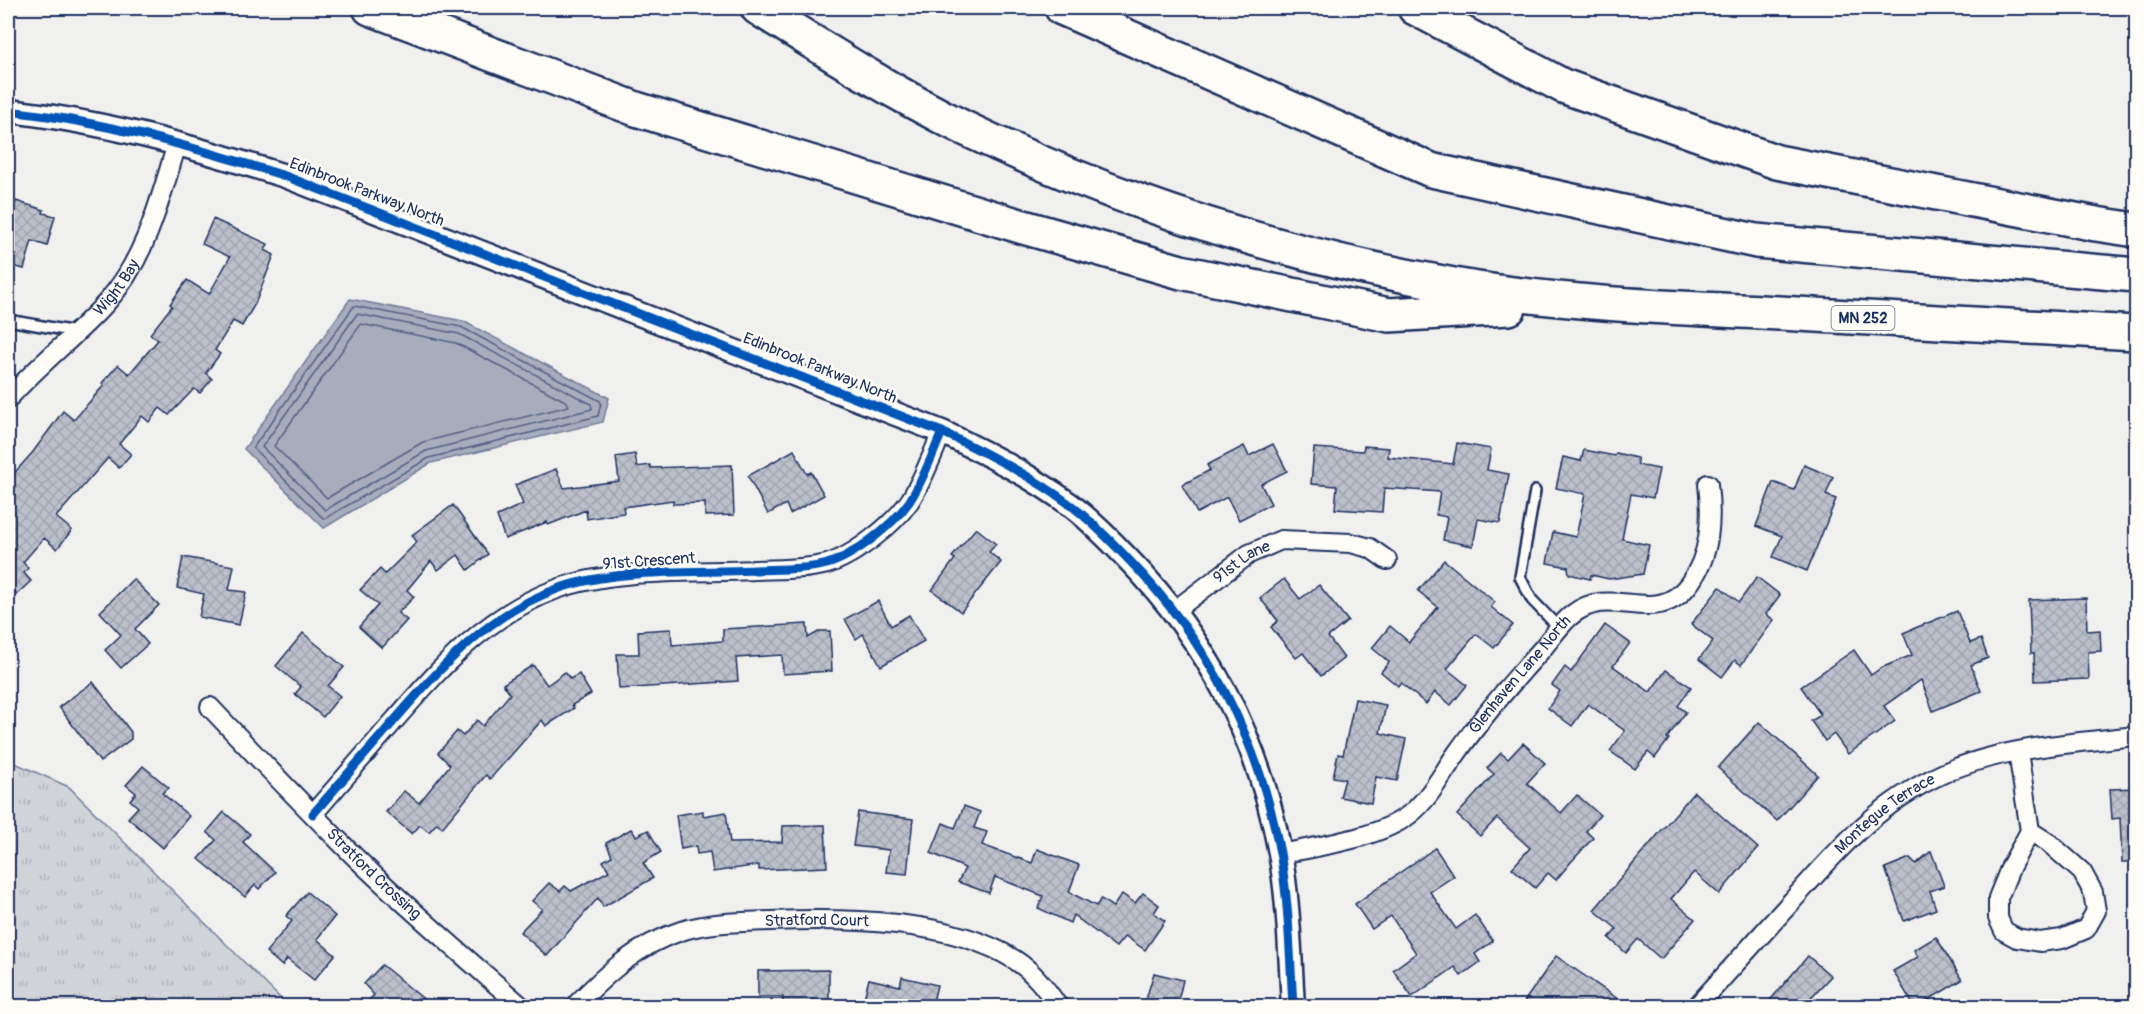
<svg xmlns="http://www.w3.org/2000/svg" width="2144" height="1014" font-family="Pangolin,sans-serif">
  <defs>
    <pattern id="grass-tufts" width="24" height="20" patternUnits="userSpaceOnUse" patternTransform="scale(1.5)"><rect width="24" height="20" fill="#d0d3d8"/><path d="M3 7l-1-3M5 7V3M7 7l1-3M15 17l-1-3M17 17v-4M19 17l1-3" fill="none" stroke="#b2b5bc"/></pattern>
    <pattern id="building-cross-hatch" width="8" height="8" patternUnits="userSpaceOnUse" patternTransform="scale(1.5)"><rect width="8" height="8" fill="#bbc0ca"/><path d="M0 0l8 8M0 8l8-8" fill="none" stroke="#a0a5b0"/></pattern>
  </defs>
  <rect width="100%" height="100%" fill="#f0f0ee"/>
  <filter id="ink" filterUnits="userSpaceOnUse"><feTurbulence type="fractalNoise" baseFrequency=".0167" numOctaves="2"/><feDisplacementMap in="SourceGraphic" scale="12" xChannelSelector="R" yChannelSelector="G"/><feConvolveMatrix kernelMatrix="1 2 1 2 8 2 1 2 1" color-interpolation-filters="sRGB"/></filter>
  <g filter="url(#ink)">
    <!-- grass -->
    <path fill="url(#grass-tufts)" stroke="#76819b" stroke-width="1.5" d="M8 760 69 787 288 1006H8Z"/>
    <!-- water -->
    <path fill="#a7adbd" stroke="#6f7b97" stroke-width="1.5" d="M350 299 463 321 609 398 603 422 431 463 324 528 244 449Z"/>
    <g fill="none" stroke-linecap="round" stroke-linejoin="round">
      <!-- shore -->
      <g stroke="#536184" stroke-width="1.5">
        <path d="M354 306 461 327 600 401 601 403 598 416 429 458 324 519 253 448Z"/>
        <path d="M357 314 459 334 591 404 592 409 426 451 325 510 262 447Z"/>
        <path d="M361 324 456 343 567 402 569 406 423 442 327 498 274 446Z"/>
      </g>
    </g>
    <!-- building -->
    <g fill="url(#building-cross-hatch)" stroke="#1b2f5e" stroke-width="1.5">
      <path d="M16 201 44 210 43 213 55 216 47 246 32 241 24 269 8 265V230Z"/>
      <path d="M213 219 268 244 265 250 274 255 255 304 242 326 233 321 215 350 220 354 206 373 212 379 200 393 194 389 169 415 160 408 149 422 142 416 119 444 131 454 119 468 108 458 56 517 72 530 57 549 44 538 23 562 28 568 24 573 31 581 16 595 11 589 8 592V480L33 452 63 411 74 420 104 385 102 383 118 365 129 374 158 340 150 334 172 306 170 304 187 280 209 294 230 257 202 244Z"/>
      <path d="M1457 443 1491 449 1487 470 1509 474 1500 523 1478 519 1473 546 1443 540 1447 517 1436 515 1440 492 1384 488 1382 512 1335 509 1337 486 1311 484 1314 448 1363 451 1364 446 1389 448 1388 457 1453 464Z"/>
      <path d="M1273 444 1287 471 1261 484 1271 504 1239 520 1227 497 1197 513 1182 485 1210 470 1207 465 1244 446 1249 456Z"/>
      <path d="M794 450 807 474 811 472 824 495 790 514 786 504 768 514 748 476Z"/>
      <path d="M1584 450 1615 456 1616 453 1637 458 1638 465 1659 469 1653 498 1631 494 1622 539 1649 545 1643 574 1609 579 1591 575 1590 579 1569 574 1568 567 1547 563 1553 532 1576 537 1585 494 1556 488 1563 457 1581 461Z"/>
      <path d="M635 454 637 467 650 465 651 468 732 465 734 515 705 516V503L673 504V500L623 507 624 513 587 519 586 510 548 525 547 522 505 539 497 516 523 504 515 485 556 469 564 488 619 481 616 457Z"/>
      <path d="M1804 465 1833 477 1826 495 1836 499 1807 571 1773 557 1782 536 1756 526 1773 482 1794 490Z"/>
      <path d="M453 505 488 554 468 570 458 555 438 570 431 561 407 590 414 597 398 613 407 620 382 648 359 627 378 605 360 590 380 569 385 574 417 542 412 535Z"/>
      <path d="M976 528 996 544 989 552 1001 562 961 612 932 590 955 559 952 557Z"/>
      <path d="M183 557 234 566 229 590 246 592 239 625 199 617 204 594 177 588Z"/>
      <path d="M1444 560 1495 602 1491 607 1513 625 1494 648 1476 634 1447 669 1467 685 1451 705 1435 692 1426 704 1401 683 1398 686 1381 672 1389 662 1372 648 1390 626 1409 642 1438 607 1418 591Z"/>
      <path d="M1757 577 1780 595 1766 614 1774 620 1741 665 1735 660 1722 677 1699 659 1713 641 1691 624 1720 587 1739 602Z"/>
      <path d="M133 579 159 605 135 629 148 644 121 668 105 650 121 635 100 612Z"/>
      <path d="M1284 579 1300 599 1319 585 1348 621 1328 637 1344 658 1321 676 1303 653 1296 658 1271 627 1278 621 1260 598Z"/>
      <path d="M2086 598 2087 631 2100 630 2101 651 2088 652 2089 679 2035 681 2034 653H2031L2029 600Z"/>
      <path d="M878 601 891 626 909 615 924 641 881 666 863 634 856 639 845 619Z"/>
      <path d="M1957 611 1970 643 1981 639 1988 658 1971 665 1981 691 1933 711 1921 680 1884 706 1895 721 1848 754 1834 734 1825 741 1811 721 1821 715 1801 687 1854 650 1871 675 1881 668 1912 655 1903 633Z"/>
      <path d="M807 624 808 638 820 631H830L832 671 783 674 782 655 736 658 738 681 619 689 617 654H639L638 631 671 629 672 645 723 641V629Z"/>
      <path d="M1605 625 1630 643 1613 666 1650 692 1666 670 1691 687 1678 706 1686 712 1667 738 1669 739 1655 758 1648 752 1635 769 1610 751 1625 731 1588 704 1572 726 1548 708 1560 691 1552 685 1565 667 1571 672Z"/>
      <path d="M303 633 344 667 328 686 340 696 323 717 295 694 301 687 276 666Z"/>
      <path d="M533 665 547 685 565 672 570 679 579 674 591 694 572 705 574 708 546 726 542 720 490 779 486 775 442 828 437 823 429 832 420 825 412 834 386 812 404 791 419 803 450 765 438 753 457 731 463 736 477 720 483 726 510 694 503 684Z"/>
      <path d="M93 682 131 732V739L100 762 59 707Z"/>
      <path d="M1355 699 1386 705 1380 733 1406 739 1397 781 1376 777 1371 803 1340 797 1345 779 1333 777 1338 754 1343 755Z"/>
      <path d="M1759 722 1818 775 1777 821 1718 768Z"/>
      <path d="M1523 743 1545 763 1527 783 1561 813 1577 795 1600 815 1586 831 1593 838 1571 862 1556 880 1548 873 1535 888 1512 868 1530 848 1497 818 1480 836 1457 815 1494 774 1487 768 1501 753 1508 759Z"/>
      <path d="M143 766 169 788 162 793 189 816 163 848 128 818 138 807 130 800 136 793 126 785Z"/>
      <path d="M2136 788V862H2122L2120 818 2112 819 2110 789Z"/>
      <path d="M1694 792 1758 848 1719 894 1694 872 1671 899 1695 919 1661 959 1638 939 1626 953 1609 938 1617 929 1594 910Z"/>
      <path d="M964 806 980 812 974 828 987 832 982 845 1032 863 1037 849 1079 865 1069 892 1096 906 1101 899 1113 907 1122 894 1135 903 1143 893 1159 905 1154 913 1165 921 1145 950 1125 936 1116 947 1073 915 1070 923 1038 908 1043 896 995 877 989 893 958 882 965 868 931 853 943 823 955 828Z"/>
      <path d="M703 811V816L726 812 730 843 782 842 783 826 825 825 827 867 759 870V865L713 872 710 852 697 854 696 846 681 849 676 815Z"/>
      <path d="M224 812 250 834 243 842 275 872 259 889 255 885 245 897 199 859 216 840 207 832Z"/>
      <path d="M858 812 913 819 907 874 886 872 889 850 853 846Z"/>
      <path d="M631 829 636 836 648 830 661 852 643 863 653 878 603 907 598 898 547 956 520 932 542 909 532 901 549 883 560 891 565 886 571 891 609 871 603 861 612 856 606 843Z"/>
      <path d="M1435 848 1454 876 1430 892 1456 929 1475 915 1493 941 1475 954 1480 962 1461 976 1455 967 1412 997 1393 970 1416 953 1391 916 1372 929 1355 904Z"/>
      <path d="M1931 851 1944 886 1930 891 1936 909 1904 921 1885 868 1910 858 1916 864Z"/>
      <path d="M307 892 335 916 317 939 335 955 314 980 287 959 282 966 266 952 292 921 286 916Z"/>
      <path d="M1936 937 1962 980 1918 1006H1914L1893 971 1918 957 1914 950Z"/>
      <path d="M1556 956 1628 1006H1521Z"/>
      <path d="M1808 956 1831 976 1803 1006H1765Z"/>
      <path d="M382 965 432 1006H363L374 995 364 984Z"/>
      <path d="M829 970V1006H783V997H758V971Z"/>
      <path d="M1154 973 1183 980 1177 1006H1144Z"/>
      <path d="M902 977 937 985 932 1006H862L869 979 900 986Z"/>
    </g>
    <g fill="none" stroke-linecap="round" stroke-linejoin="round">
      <defs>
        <g id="service">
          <path d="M8 320 76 332"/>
          <path d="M1535 491 1520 577 1532 600 1560 629"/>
        </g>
        <g id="minor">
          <path id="s1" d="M8 399C38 365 75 337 106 303 146 259 160 199 177 144"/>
          <path id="s2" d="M1174 611 1249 554 1281 540 1351 543 1370 548 1387 560"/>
          <path id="s3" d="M210 707C257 757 305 807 354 856 407 908 465 957 521 1006"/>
          <path d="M2018 752 2030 831 2011 866 1998 898V918L2004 931 2017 938 2040 942 2062 939 2086 929 2096 911 2093 892 2082 872 2049 843 2030 831"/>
          <path d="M313 814C340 783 367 752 393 722 441 667 486 615 557 589 614 568 694 573 755 570 779 569 804 570 827 564 854 556 893 525 909 502 923 481 932 455 942 432"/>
          <path id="s4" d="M1281 854C1318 846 1380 838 1410 814 1430 798 1442 774 1457 753 1483 716 1512 682 1543 648 1552 637 1562 622 1573 614 1613 583 1656 629 1689 584 1711 555 1712 519 1708 484"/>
          <path id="s5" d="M575 1006C606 974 637 945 681 931 710 922 741 922 771 921 845 918 952 919 1015 960 1034 972 1046 989 1058 1006"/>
          <path id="s6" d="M1697 1006C1729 971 1760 936 1792 901 1839 848 1878 803 1944 773 2002 747 2074 743 2136 736"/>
        </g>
        <path id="tertiary" d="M8 111C103 121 194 147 285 176L942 432C987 453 1032 476 1072 506 1092 522 1111 541 1128 559 1207 640 1260 741 1280 853 1289 902 1290 956 1293 1006"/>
        <g id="motorway">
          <path d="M370 8 636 109 1020 226 1181 272 1389 315 1509 308"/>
          <path d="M758 8C825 50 893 93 964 128 1121 203 1287 256 1459 286 1559 303 1660 307 1761 312 1886 319 2011 326 2136 333"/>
          <path d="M1062 8 1431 170 1756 241 2136 275"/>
          <path d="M1415 8 1563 86 1777 162 2096 224 2136 230"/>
        </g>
      </defs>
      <!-- service casing -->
      <use href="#service" stroke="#1b2f5e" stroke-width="14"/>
      <!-- minor casing -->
      <use href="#minor" stroke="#1b2f5e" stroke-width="22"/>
      <!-- tertiary casing -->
      <use href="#tertiary" stroke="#1b2f5e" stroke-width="27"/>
      <!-- motorway casing -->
      <use href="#motorway" stroke="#1b2f5e" stroke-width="38"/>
      <!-- service -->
      <use href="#service" stroke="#fdfcf7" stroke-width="9"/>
      <!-- minor -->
      <use href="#minor" stroke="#fdfcf7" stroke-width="18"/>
      <!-- tertiary -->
      <use href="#tertiary" stroke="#fdfcf7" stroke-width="22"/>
      <!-- motorway -->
      <use href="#motorway" stroke="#fdfcf7" stroke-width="33"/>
      <defs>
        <g id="cycleway">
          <path d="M8 111C103 121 194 147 285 176L942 432C987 453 1032 476 1072 506 1092 522 1111 541 1128 559 1207 640 1260 741 1280 853 1289 902 1290 956 1293 1006"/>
          <path d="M313 814C340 783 367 752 393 722 441 667 486 615 557 589 614 568 694 573 755 570 779 569 804 570 827 564 854 556 893 525 909 502 923 481 932 455 942 432"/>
        </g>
      </defs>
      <!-- cycleway casing -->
      <use href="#cycleway" stroke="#fdfcf7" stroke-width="13"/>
      <!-- cycleway -->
      <use href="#cycleway" stroke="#0057b8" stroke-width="9"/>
    </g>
  </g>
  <g text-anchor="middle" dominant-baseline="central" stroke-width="5" stroke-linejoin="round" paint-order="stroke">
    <!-- shield labels -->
    <rect fill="#fdfcf7" stroke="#5f6c8c" stroke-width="1.5" x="1831.5" y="306" width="63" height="24" rx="4.5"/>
    <g font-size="15" font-weight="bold" fill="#1b2f5e">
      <text x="1863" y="318">MN 252</text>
    </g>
    <!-- street labels -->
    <g font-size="16" fill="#1b2f5e" stroke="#fdfcf7">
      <text transform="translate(367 192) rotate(21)">Edinbrook Parkway North</text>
      <text stroke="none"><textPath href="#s1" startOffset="156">Wight Bay</textPath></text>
      <text transform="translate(820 368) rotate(22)">Edinbrook Parkway North</text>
      <text transform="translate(649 561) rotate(-4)">91st Crescent</text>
      <text stroke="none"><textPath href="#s2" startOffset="84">91st Lane</textPath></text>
      <text stroke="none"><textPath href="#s4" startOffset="314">Glenhaven Lane North</textPath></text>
      <text stroke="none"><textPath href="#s6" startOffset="270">Montegue Terrace</textPath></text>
      <text stroke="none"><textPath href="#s3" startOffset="234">Stratford Crossing</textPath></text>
      <text stroke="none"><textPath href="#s5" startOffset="268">Stratford Court</textPath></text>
    </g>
  </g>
  <!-- margin -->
  <rect width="2144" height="1014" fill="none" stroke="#fdfcf7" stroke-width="30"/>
  <rect x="15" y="15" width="2114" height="984" fill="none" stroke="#1b2f5e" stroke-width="2" filter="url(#ink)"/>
</svg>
